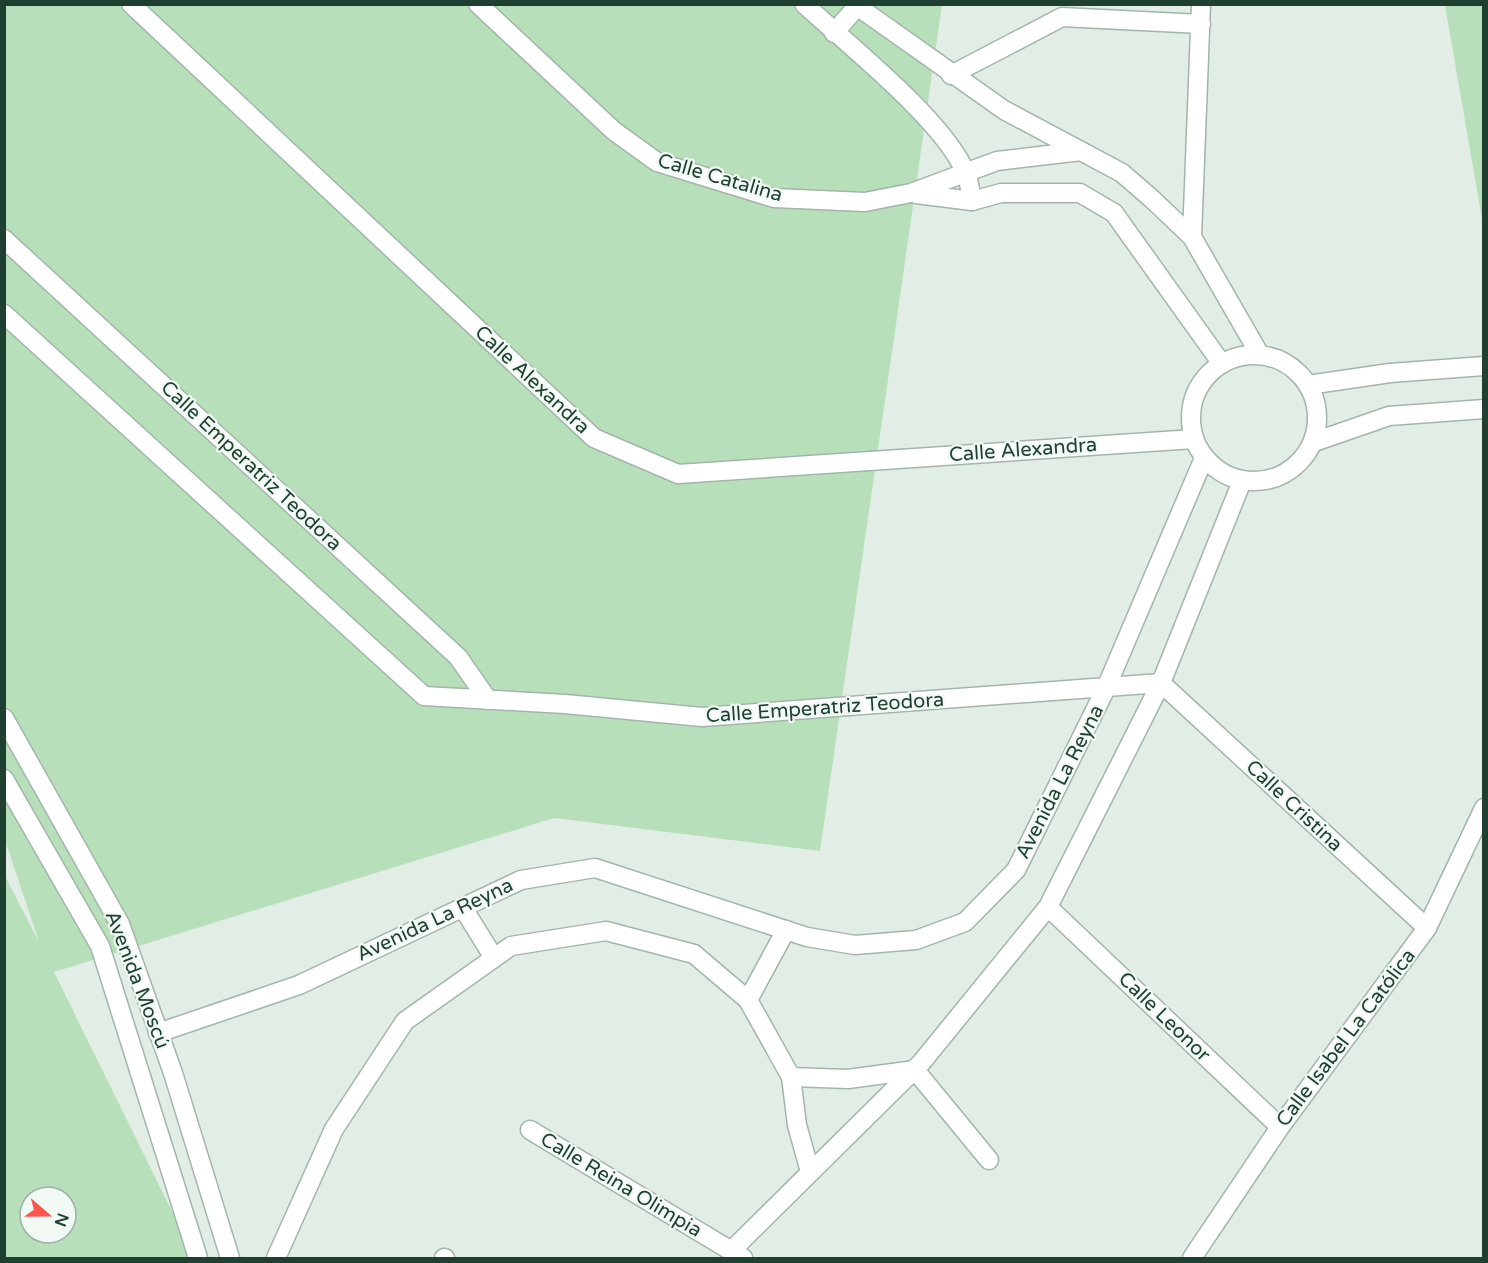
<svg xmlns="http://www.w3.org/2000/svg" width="1488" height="1263" font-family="'Varela Round',sans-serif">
  <rect width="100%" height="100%" fill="#e1ede5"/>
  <!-- green -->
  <g fill="#b7e0ba" fill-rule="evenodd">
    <path d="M5 5H942L820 851 554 818 54 972 189 1246 190 1258H5L4 874 39 942 4 837ZM30 1197H66V1233H30Z"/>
    <path d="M1445 5H1483V225Z"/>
  </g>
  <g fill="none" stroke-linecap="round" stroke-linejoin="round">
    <defs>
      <g id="service">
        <path d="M951 75 1062 17 1201 24"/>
        <path d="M1192 237 1201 4"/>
      </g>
      <g id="minor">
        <path d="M131 4 594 438 678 474 1194 439"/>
        <path d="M478 4 614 131 657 162 774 198 865 202 911 193 997 161 1081 151"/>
        <path d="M804 4C847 44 946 122 966 174 970 182 970 193 972 201"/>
        <path d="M854 4 1004 110 1122 173 1152 199 1192 237 1260 355"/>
        <path d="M834 33 859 4"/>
        <path d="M916 194 972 201 1001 193H1080L1114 213 1222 364"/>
        <path d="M4 239 458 657 488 700"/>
        <path d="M4 314 424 696 565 704 702 717 1161 683 1427 928"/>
        <circle cx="1254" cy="418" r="63"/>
        <path d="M1308 385 1390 373 1484 366"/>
        <path d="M1314 442 1389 416 1484 409"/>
        <path d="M1048 907 1280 1127"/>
        <path d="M463 908 494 958"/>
        <path d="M748 1000 786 930"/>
        <path d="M158 1033 299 985 521 880 595 868 807 937 855 945 916 940 965 922 1016 870 1106 688 1204 458"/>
        <path d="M791 1077 848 1079 915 1070 989 1160"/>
        <path d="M530 1130 743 1258"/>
        <path d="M731 1251 921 1063 1048 907 1161 683 1242 481"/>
        <path d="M276 1258 334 1129 405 1021 511 946 606 931 694 954 748 1000 791 1077 797 1125 810 1172"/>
        <path d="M1192 1258 1280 1127 1427 928 1484 808"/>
      </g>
      <g id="tertiary">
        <path d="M4 718 120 924 173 1073 230 1258"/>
        <path d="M4 779 100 946 198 1258"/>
        <path d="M444 1258H445"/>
      </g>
    </defs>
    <!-- service casing -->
    <use href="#service" stroke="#a3b5ab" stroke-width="21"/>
    <!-- minor casing -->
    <use href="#minor" stroke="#a3b5ab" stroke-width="21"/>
    <!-- tertiary casing -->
    <use href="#tertiary" stroke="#a3b5ab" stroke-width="21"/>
    <!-- service -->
    <use href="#service" stroke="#fff" stroke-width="18"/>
    <!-- minor -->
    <use href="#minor" stroke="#fff" stroke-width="18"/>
    <!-- tertiary -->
    <use href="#tertiary" stroke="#fff" stroke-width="18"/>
  </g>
  <g text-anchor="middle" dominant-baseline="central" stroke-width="4.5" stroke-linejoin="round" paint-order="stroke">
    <!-- street labels -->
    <g font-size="20" fill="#1f3f30" stroke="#f1f9f4">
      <text transform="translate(720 178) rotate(16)">Calle Catalina</text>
      <text transform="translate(532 380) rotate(43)">Calle Alexandra</text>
      <text transform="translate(1023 450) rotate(-4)">Calle Alexandra</text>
      <text transform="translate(251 466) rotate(43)">Calle Emperatriz Teodora</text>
      <text transform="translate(825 708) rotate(-4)">Calle Emperatriz Teodora</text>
      <text transform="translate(1060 782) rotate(-63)">Avenida La Reyna</text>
      <text transform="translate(1294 806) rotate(43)">Calle Cristina</text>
      <text transform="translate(435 920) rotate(-25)">Avenida La Reyna</text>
      <text transform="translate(137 980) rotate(69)">Avenida Moscú</text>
      <text transform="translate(1164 1017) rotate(44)">Calle Leonor</text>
      <text transform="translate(1346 1038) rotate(-53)">Calle Isabel La Católica</text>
      <text transform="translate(621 1185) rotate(31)">Calle Reina Olimpia</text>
    </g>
  </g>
  <!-- border -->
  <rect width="1488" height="1263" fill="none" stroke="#1f3f30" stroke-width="12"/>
  <!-- north arrow -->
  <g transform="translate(48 1215) rotate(110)"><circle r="28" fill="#f1f9f4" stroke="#9dafa6" stroke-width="1.5"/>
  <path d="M0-4.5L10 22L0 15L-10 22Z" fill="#fe544d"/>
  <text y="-9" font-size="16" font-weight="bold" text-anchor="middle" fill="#1f3f30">N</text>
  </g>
</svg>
